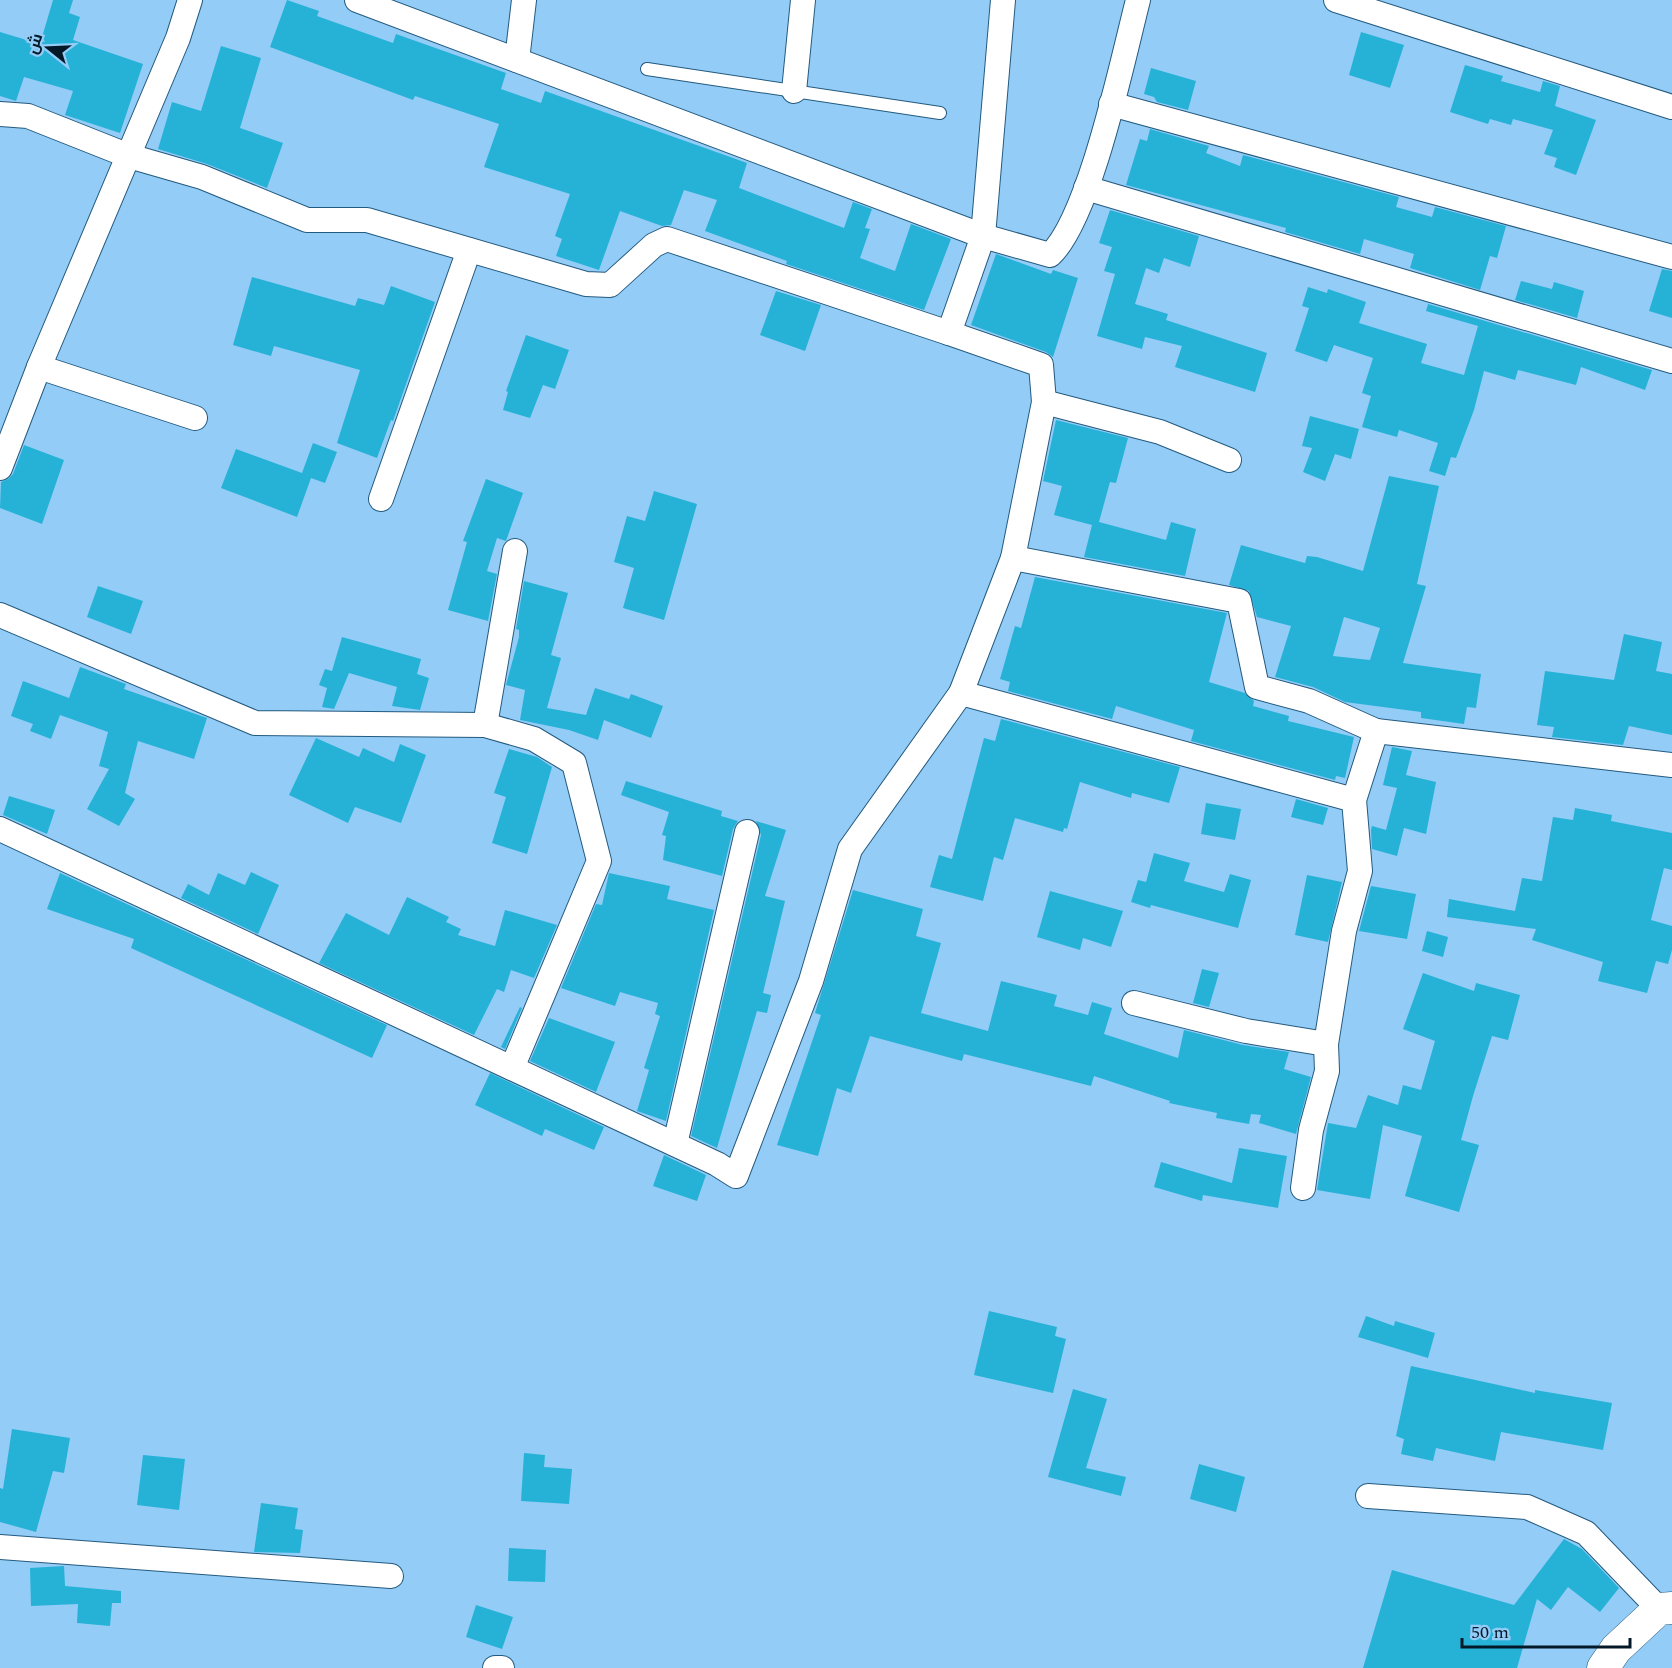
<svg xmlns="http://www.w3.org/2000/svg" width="1672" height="1668" font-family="Spectral,Cairo,serif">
  <rect width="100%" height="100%" fill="#93ccf6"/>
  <!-- building -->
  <g fill="#26b2d7" fill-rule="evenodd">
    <path d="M53 0H73L69 13 80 17 73 40 143 64 120 133 65 115 73 91 24 77 16 101 0 96V32L40 44Z"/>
    <path d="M287 0 319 11 317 16 393 43 396 34 506 73 501 89 541 103 545 91 747 163 739 188 844 228 853 202 872 209 865 228 870 229 860 258 895 271 911 224 951 239 924 310 786 264 787 261 705 231 717 200 684 190 671 225 662 226 620 211 599 270 556 256 562 239 555 236 570 194 484 167 499 124 415 96 413 100 270 47Z"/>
    <path d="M1361 32 1404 45 1390 88 1349 75Z"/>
    <path d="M221 46 261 58 240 128 283 143 267 188 207 164 158 149 172 102 201 111Z"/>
    <path d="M1465 65 1503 76 1501 81 1540 92 1543 81 1560 86 1555 106 1596 120 1576 175 1554 167 1557 158 1544 154 1553 130 1513 119 1511 125 1490 119 1488 124 1450 112Z"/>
    <path d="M1151 68 1196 81 1188 110 1157 102 1154 97 1144 94Z"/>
    <path d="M1150 129 1209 146 1206 153 1240 166 1243 155 1399 197 1396 207 1432 217 1435 207 1506 226 1497 258 1490 256 1480 290 1410 268 1414 254 1364 239 1360 254 1285 232 1286 228 1126 185 1140 139 1147 141Z"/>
    <path d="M1110 210 1199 236 1190 267 1164 258 1159 273 1146 268 1135 304 1168 314 1166 320 1267 353 1255 392 1175 367 1182 346 1145 337 1142 349 1097 336 1115 274 1104 271 1112 247 1099 243Z"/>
    <path d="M996 254 1051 274 1053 270 1078 278 1053 357 1046 352 971 325Z"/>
    <path d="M1662 269 1672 271V318L1649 311Z"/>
    <path d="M252 277 355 306 358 298 384 305 391 286 435 302 393 421 391 420 377 458 337 443 360 370 274 346 271 356 233 345Z"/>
    <path d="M1521 281 1552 289 1554 282 1584 291 1577 318 1515 300Z"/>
    <path d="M1308 287 1327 293 1328 289 1366 302 1359 323 1427 344 1421 363 1464 375 1478 326 1426 311 1428 304 1652 370 1645 390 1581 367 1576 385 1518 370 1515 380 1484 371 1474 410 1456 458 1451 457 1445 476 1429 471 1438 443 1399 430 1397 437 1362 427 1371 396 1362 393 1373 358 1334 345 1327 362 1295 351 1309 308 1302 306Z"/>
    <path d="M776 291 821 305 805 351 760 335Z"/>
    <path d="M526 335 569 350 555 389 543 385 530 418 503 410 508 392 506 391Z"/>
    <path d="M1310 416 1359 429 1351 459 1335 454 1325 481 1303 472 1312 448 1302 446Z"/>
    <path d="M1056 420 1128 438 1116 483 1110 482 1099 522 1166 540 1171 522 1196 529 1185 576 1084 557 1092 525 1054 515 1062 486 1043 481Z"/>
    <path d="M313 443 337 452 325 483 311 478 297 517 221 488 236 449 302 473Z"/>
    <path d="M24 445 64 460 42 524 0 508 1 482 8 479 13 474Z"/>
    <path d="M1389 476 1439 486 1417 584 1426 586 1403 663 1481 674 1476 708 1467 707 1464 724 1421 718V712L1345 702 1313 687 1275 677 1291 626 1257 617 1249 591 1229 585 1241 545 1305 563 1307 556 1317 557 1363 571ZM1344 617 1380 628 1370 660 1333 656Z"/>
    <path d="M486 479 523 493 506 541 497 538 487 571 497 574 488 621 448 610 467 542 463 541Z"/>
    <path d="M654 491 697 504 664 620 623 608 634 568 614 562 627 516 645 521Z"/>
    <path d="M1035 577 1227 613 1209 682 1245 693 1254 701 1253 706 1289 716 1288 721 1354 737 1345 778 1336 776 1335 780 1191 741 1194 730 1116 706 1112 719 1008 691 1010 682 1000 679 1015 626 1021 628Z"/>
    <path d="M524 581 568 593 551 655 561 658 547 708 586 715 595 688 629 699 631 694 663 706 651 738 604 720 598 740 569 730 520 720 525 690 506 685 519 637V630L516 629Z"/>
    <path d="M98 586 143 601 131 634 87 617Z"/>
    <path d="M1624 634 1662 642 1656 671 1672 674V735L1629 726 1623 745 1552 737 1554 727 1537 725 1545 671 1614 680Z"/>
    <path d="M342 637 421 659 417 674 429 678 420 710 392 706 397 687 349 673 334 709 322 707 327 688 319 685 325 669 332 671Z"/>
    <path d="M80 667 126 684 124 689 207 718 194 759 138 741 125 793 135 799 119 826 87 809 109 769 99 766 108 732 60 715 51 739 30 731 33 724 11 716 23 681 69 698Z"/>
    <path d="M1001 719 1180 767 1169 803 1132 793 1131 798 1080 782 1067 829 1064 828 1063 832 1015 818 1003 860 994 857 983 901 930 887 939 855 952 859 984 738 995 741Z"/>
    <path d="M316 738 359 757 363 748 394 762 400 744 426 755 401 823 355 807 348 823 289 795Z"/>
    <path d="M1392 747 1412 751 1406 775 1436 782 1426 834 1404 828 1397 856 1372 849 1371 830 1372 826 1386 830 1397 788 1383 785Z"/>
    <path d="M509 749 537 757 552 767 527 854 492 843 506 797 494 793Z"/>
    <path d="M626 781 722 811 721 816 738 821 733 829 722 876 663 860 666 836 662 835 669 812 621 795Z"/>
    <path d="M9 796 55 810 47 834 3 815Z"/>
    <path d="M1296 799 1328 808 1323 825 1291 817Z"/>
    <path d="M1206 803 1241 809 1235 840 1201 834Z"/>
    <path d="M1575 808 1612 815 1611 821 1672 833V870L1664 868 1651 920 1672 926V950L1668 964 1656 961 1647 993 1598 981 1603 962 1532 940 1536 929 1447 917 1449 899 1515 911 1522 878 1542 881 1553 817 1573 820Z"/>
    <path d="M756 821 786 830 765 896 785 901 763 993 771 995 767 1013 757 1011 717 1148 691 1136 761 835Z"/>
    <path d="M1154 853 1190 863 1184 881 1224 892 1230 874 1251 880 1238 928 1151 905 1150 908 1131 902 1138 880 1146 882Z"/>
    <path d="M251 872 279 885 258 934 181 898 188 884 209 895 218 873 245 885Z"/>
    <path d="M60 873 387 1025 372 1058 131 948 134 939 47 909Z"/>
    <path d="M609 873 670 886 667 899 714 910 666 1121 637 1111 649 1070 644 1068 660 1016 655 1014 658 1003 620 992 615 1006 561 988 596 904 602 905Z"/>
    <path d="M1307 875 1342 882 1328 942 1295 935Z"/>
    <path d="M1371 886 1416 894 1407 939 1359 931Z"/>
    <path d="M853 890 923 909 916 936 941 943 921 1013 988 1031 1001 981 1057 995 1054 1006 1088 1015 1092 1002 1112 1008 1104 1034 1178 1058 1184 1030 1243 1045 1289 1052 1284 1069 1311 1077 1296 1134 1259 1123 1261 1115 1251 1114 1249 1124 1216 1118 1217 1113 1169 1103 1170 1101 1094 1076 1091 1086 964 1054 962 1061 870 1036 851 1093 837 1088 818 1156 777 1145 821 1015 815 1013Z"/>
    <path d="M1050 891 1123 911 1111 947 1083 938 1080 950 1037 937Z"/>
    <path d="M407 897 449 917 446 922 461 929 458 935 495 946 505 910 557 925 534 978 511 970 504 992 497 989 474 1035 319 963 346 913 389 935Z"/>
    <path d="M1427 931 1448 937 1443 957 1422 951Z"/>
    <path d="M1202 969 1219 973 1209 1007 1193 1003Z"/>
    <path d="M1423 973 1474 991 1476 983 1520 995 1508 1040 1492 1036 1473 1096 1461 1140 1479 1145 1459 1212 1405 1196 1422 1136 1383 1125 1370 1199 1317 1190 1328 1123 1356 1128 1368 1095 1398 1105 1403 1085 1421 1090 1435 1041 1403 1029Z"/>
    <path d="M520 1007 522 1008 505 1049 501 1047Z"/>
    <path d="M549 1018 615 1042 596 1092 530 1061Z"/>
    <path d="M490 1073 604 1127 594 1150 545 1129 542 1136 475 1105Z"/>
    <path d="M1239 1148 1287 1156 1278 1208 1203 1195 1202 1201 1154 1187 1161 1162 1232 1183Z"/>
    <path d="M664 1155 706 1175 697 1201 653 1186Z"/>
    <path d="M989 1311 1057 1327 1055 1336 1066 1339 1053 1393 974 1375Z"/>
    <path d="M1366 1316 1394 1326 1395 1321 1435 1333 1428 1358 1358 1337Z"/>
    <path d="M1411 1366 1535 1393V1390L1612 1403 1603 1450 1501 1432 1495 1461 1436 1448 1433 1461 1401 1454 1404 1439 1396 1436Z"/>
    <path d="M1073 1389 1107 1399 1086 1468 1126 1477 1121 1496 1048 1477Z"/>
    <path d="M12 1429 70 1438 64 1473 53 1471 36 1532 0 1522V1488L3 1489Z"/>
    <path d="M524 1453 545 1455 544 1467 572 1469 569 1504 521 1501Z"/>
    <path d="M143 1455 185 1459 179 1510 137 1505Z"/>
    <path d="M1199 1464 1245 1477 1236 1512 1190 1499Z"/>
    <path d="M261 1503 298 1508 295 1529 303 1530 300 1553 254 1552Z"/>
    <path d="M1564 1539 1582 1549 1619 1588 1600 1612 1568 1587 1551 1610 1537 1599 1517 1668H1363L1392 1570 1514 1605Z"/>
    <path d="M509 1548 546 1550 545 1582 508 1581Z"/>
    <path d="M64 1566 65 1586 121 1591V1603H112L110 1626 77 1623 78 1604 31 1606 30 1568Z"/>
    <path d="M476 1605 513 1617 502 1649 466 1637Z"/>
  </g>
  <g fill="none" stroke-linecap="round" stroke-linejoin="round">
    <defs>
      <path id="service" d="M647 69 940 113"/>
      <g id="minor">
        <path d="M357 0 983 236 1050 255C1090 218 1123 58 1138 0"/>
        <path d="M1336 0 1672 107"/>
        <path d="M517 60 524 0"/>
        <path d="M794 91 803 0"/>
        <path d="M1111 104 1672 257"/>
        <path d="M0 114 28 116 129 156 202 177 307 220H367L586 284 610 285 654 245 667 239 949 333"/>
        <path d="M1086 188 1672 361"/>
        <path d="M39 367 195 418"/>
        <path d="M1044 402 1160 432 1229 460"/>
        <path d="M0 468 39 367 178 38 190 0"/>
        <path d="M381 499 469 250"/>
        <path d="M1013 558 1239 601 1257 687 1309 701 1376 731"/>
        <path d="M0 615 255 723 485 725 534 739 574 763 599 861 512 1068"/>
        <path d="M961 693 1354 800 1376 731 1672 765"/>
        <path d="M485 725 515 551"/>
        <path d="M0 829 717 1164 736 1176 811 981 850 849 961 693 1013 558 1044 402 1041 365 949 333 983 236 1003 0"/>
        <path d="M1134 1003 1246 1031 1326 1044"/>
        <path d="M675 1144 747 832"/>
        <path d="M1303 1188 1311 1130 1327 1071 1326 1044 1344 931 1360 871 1354 800"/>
        <path d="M1368 1496 1527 1507 1586 1533 1659 1609"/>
        <path d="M0 1547 391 1576"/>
        <path d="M495 1668H502"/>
      </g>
      <path id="tertiary" d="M1603 1668 1616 1649 1659 1609 1672 1608"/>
    </defs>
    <!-- service casing -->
    <use href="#service" stroke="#235a7f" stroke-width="14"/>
    <!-- minor casing -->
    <use href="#minor" stroke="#235a7f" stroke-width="26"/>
    <!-- tertiary casing -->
    <use href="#tertiary" stroke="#235a7f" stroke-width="33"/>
    <!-- service -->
    <use href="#service" stroke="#fff" stroke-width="12"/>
    <!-- minor -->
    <use href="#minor" stroke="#fff" stroke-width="24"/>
    <!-- tertiary -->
    <use href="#tertiary" stroke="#fff" stroke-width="32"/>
  </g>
  <!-- north arrow -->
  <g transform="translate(48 48) rotate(288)" stroke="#93ccf6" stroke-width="4.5" paint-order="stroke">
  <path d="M0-4.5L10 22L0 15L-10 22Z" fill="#031928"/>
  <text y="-9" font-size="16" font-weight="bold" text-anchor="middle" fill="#031928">ش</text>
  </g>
  <!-- scale -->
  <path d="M1462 1638v9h168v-9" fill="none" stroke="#031928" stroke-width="3"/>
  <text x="1471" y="1638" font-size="18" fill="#031928" stroke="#93ccf6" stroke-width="4.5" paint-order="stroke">50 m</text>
</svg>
